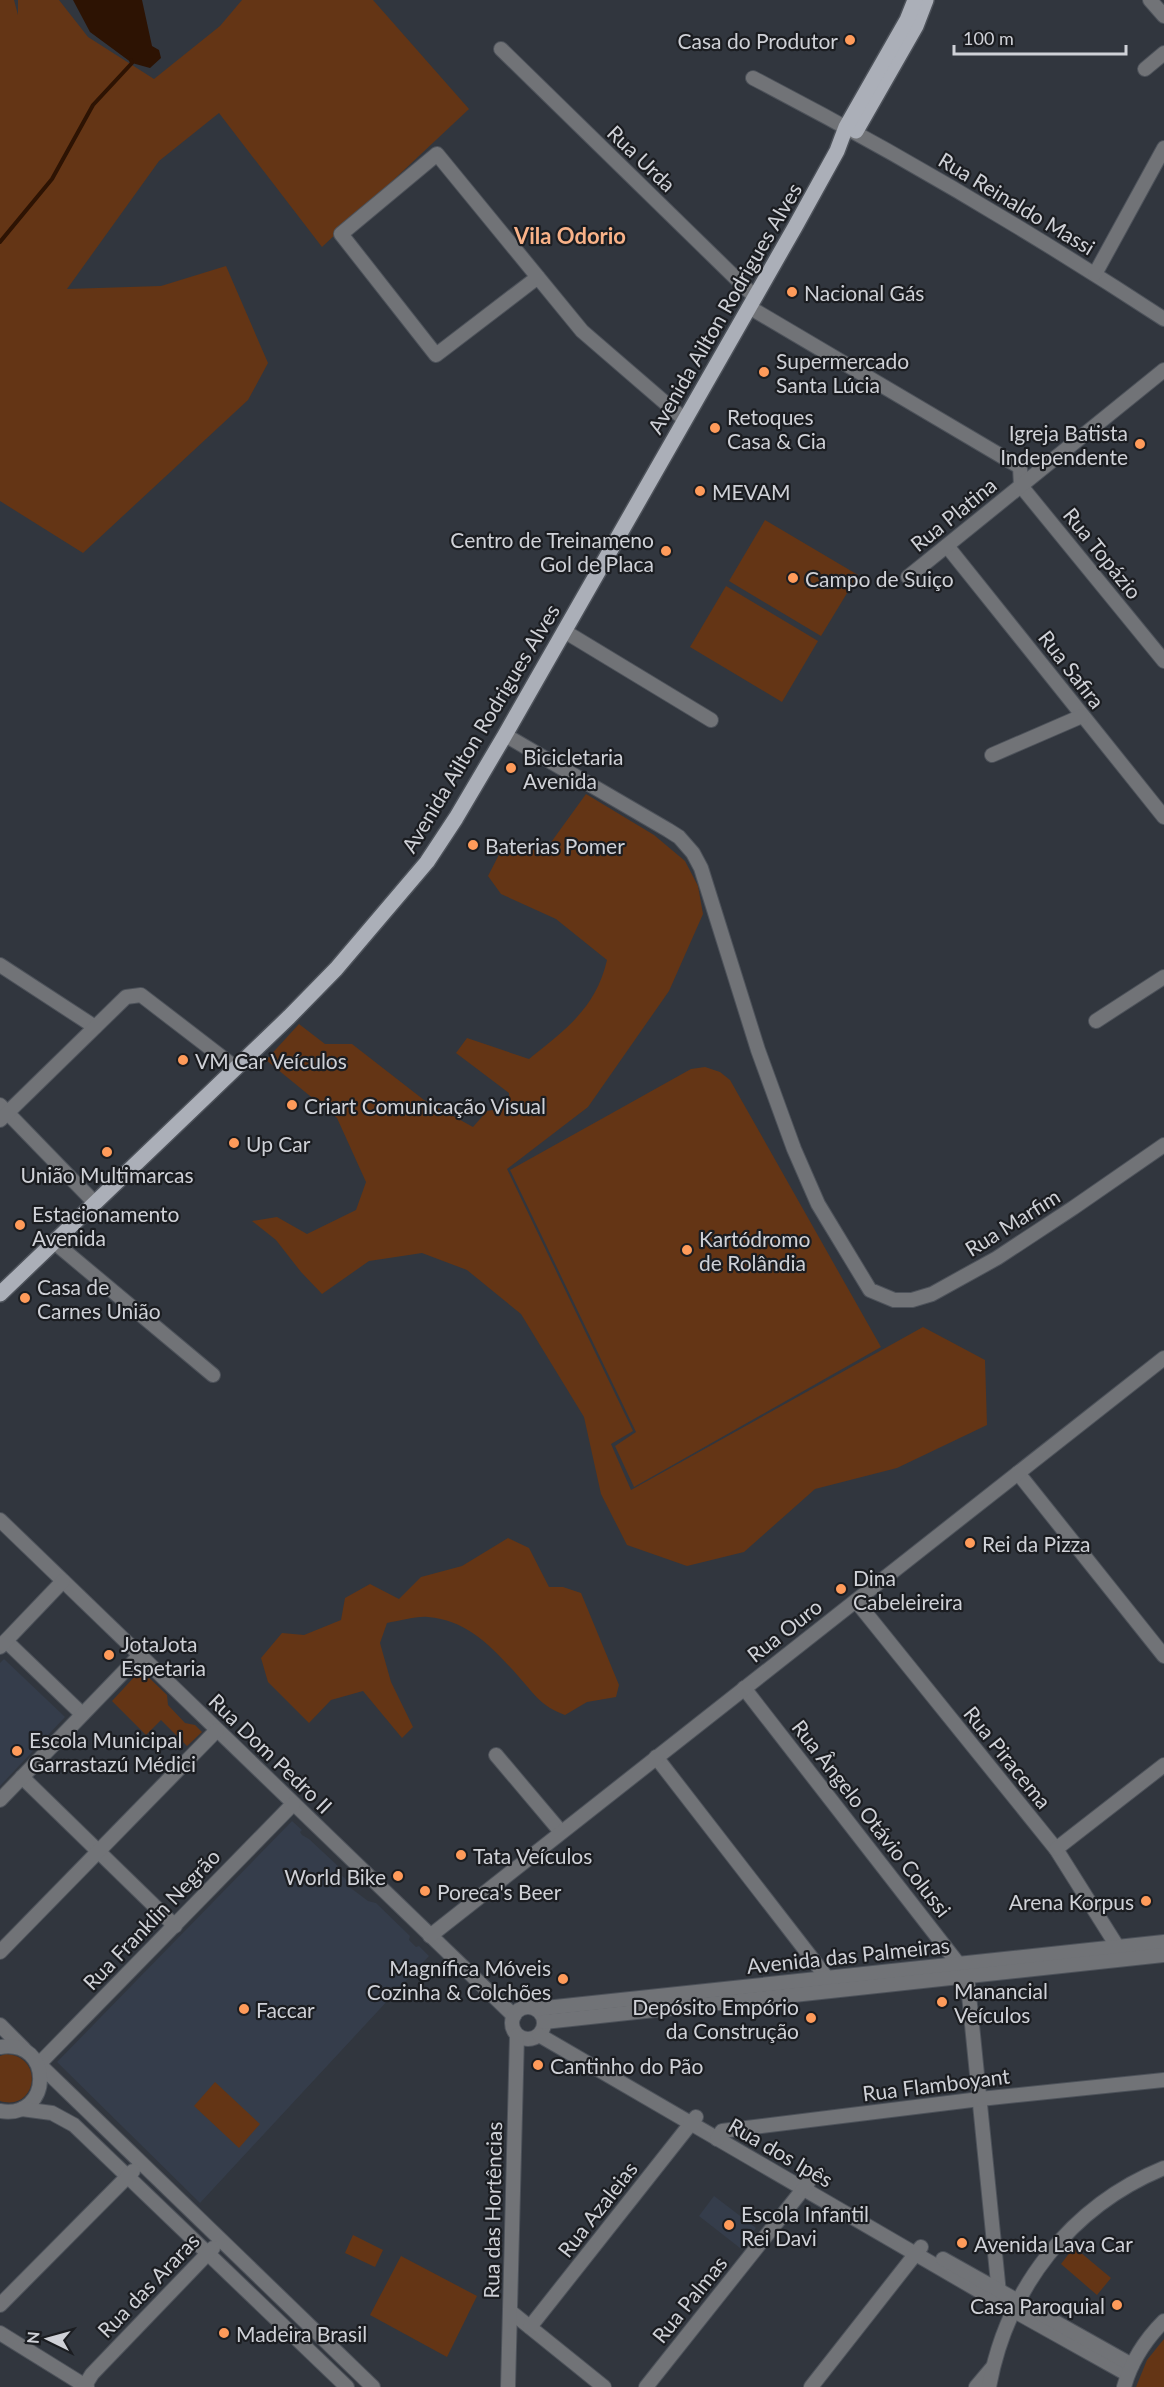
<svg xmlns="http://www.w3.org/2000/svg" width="1164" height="2387" font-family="Lato,sans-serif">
  <rect width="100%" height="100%" fill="#31363e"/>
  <!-- built -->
  <g fill="#353d4b">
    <path d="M4 1659 65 1717 0 1786V1663Z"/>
    <path d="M292 1821 302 1830 300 1832 302 1835 309 1839 338 1866 340 1874 349 1882 348 1886 368 1901 376 1903 410 1936 409 1940 416 1947 419 1946 429 1956 200 2203 57 2062Z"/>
    <path d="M714 2196 756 2228 740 2248 699 2216Z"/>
  </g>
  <!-- green -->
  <g fill="#643515">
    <path d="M0 0H14L18 15V0H59L88 37 154 79 220 26 242 0H373L469 109 322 247 219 113 159 161 67 289 161 286 226 266 268 363 248 400 83 553 0 501Z"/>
    <path d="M765 520 858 575 821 636 729 581Z"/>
    <path d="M726 586 818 641 782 702 690 647Z"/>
    <path d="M586 794 654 835 685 861 698 886 703 914 669 991 588 1107 507 1169 633 1431 611 1444 631 1490 923 1327 985 1360 987 1425 897 1468 815 1489 744 1552 687 1566 627 1545 601 1494 584 1417 521 1314 467 1270 422 1253 369 1261 322 1294 301 1272 276 1240 252 1221 277 1217 307 1234 356 1210 366 1182 337 1118 266 1060 299 1024 325 1044H352L424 1100 473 1127 487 1111 509 1107V1093L456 1053 467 1038 529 1059C565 1030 596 1008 607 960L556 919 501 894 488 876 505 843 544 852Z"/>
    <path d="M705 1067 720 1072 730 1080 881 1347 634 1487 615 1446 636 1432 510 1170 691 1069Z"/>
    <path d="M508 1538 529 1548 549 1587H563L581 1593 619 1685 616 1697 587 1702 565 1715C541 1706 536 1696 519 1677 494 1649 468 1620 428 1617 416 1616 399 1621 387 1623L380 1643 391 1682 413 1727 402 1738 363 1691 331 1700 309 1723 268 1682 261 1658 282 1633 304 1635 341 1620 345 1598 370 1584 399 1599 421 1577 462 1566Z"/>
    <path d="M143 1672 167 1695 168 1705 185 1723 195 1725 202 1732 187 1746 161 1720 146 1735 112 1701 137 1674Z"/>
    <path d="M6 2054C46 2057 36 2112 0 2101V2056Z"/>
    <path d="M215 2082 260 2124 239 2148 194 2106Z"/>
    <path d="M353 2235 383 2250 375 2267 345 2253Z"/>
    <path d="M1074 2247 1111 2278 1097 2295 1061 2264Z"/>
    <path d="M401 2256 477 2296 447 2357 370 2315Z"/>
    <path d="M1164 2339V2387H1136L1147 2360Z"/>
  </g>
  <!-- water -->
  <path fill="#2d1303" d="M73 0H142L152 46 159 50 161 58 150 68 132 63 90 32Z"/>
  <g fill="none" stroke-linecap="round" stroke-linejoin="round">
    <!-- stream -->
    <path stroke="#2d1303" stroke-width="4" d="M0 242 52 179 93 105 132 63 131 60"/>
    <defs>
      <g id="minor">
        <path d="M1150 0 1164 16"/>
        <path d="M501 49 755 297"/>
        <path d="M1145 69 1164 53"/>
        <path d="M753 78C894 151 1031 232 1164 319"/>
        <path d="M1095 274 1164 148"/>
        <path d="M538 277 436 355 341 234 437 154 582 331 685 420"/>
        <path d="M749 307 1020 467 1021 486 1164 661"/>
        <path d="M947 546 1164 817"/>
        <path d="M908 577 1164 370"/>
        <path d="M564 631 711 720"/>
        <path d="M505 735 668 830 679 837 693 853 701 868 758 1050 794 1149 818 1204 870 1290 894 1300H912L932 1294 997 1258 1073 1208 1164 1145"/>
        <path d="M992 755 1082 716"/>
        <path d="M0 965 95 1027"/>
        <path d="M1096 1021 1164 977"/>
        <path d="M0 1105 95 1203"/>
        <path d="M0 1120 126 997 141 995 236 1068"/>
        <path d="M54 1242 213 1375"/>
        <path d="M1018 1473 1164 1656"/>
        <path d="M0 1520 514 2016"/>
        <path d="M856 1601 1056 1849 1117 1946"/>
        <path d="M6 1641 82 1714"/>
        <path d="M0 1647 63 1581"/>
        <path d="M744 1688 967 1975 1000 2303"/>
        <path d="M496 1755 561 1832"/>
        <path d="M656 1757 831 1983"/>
        <path d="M22 1777 175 1926"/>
        <path d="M0 1800 140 1655"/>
        <path d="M293 1804 39 2064 373 2387"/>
        <path d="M1056 1849 1164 1765"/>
        <path d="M430 1936 1164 1358"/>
        <path d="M0 1952 217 1730"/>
        <circle cx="528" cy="2023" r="16"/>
        <path d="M536 2009 1164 1942"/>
        <path d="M544 2022 1164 1955"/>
        <path d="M0 2025 24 2049"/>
        <path d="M539 2035 1000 2303 1127 2374"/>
        <path d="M0 2047C54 2038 53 2120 0 2111"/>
        <path d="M22 2109 52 2113 74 2125 347 2387"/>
        <path d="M717 2139 722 2131 980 2099 1164 2080"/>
        <path d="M943 2259 1132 2365"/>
        <path d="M0 2305 133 2171"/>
        <path d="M511 2312 604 2387"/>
        <path d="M530 2327 696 2117"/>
        <path d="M0 2333 87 2387"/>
        <path d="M84 2387 92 2374 213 2248"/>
        <path d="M508 2387 517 2035"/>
        <path d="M646 2387 808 2183"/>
        <path d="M811 2387 921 2247"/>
        <path d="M976 2387 992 2368"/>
        <path d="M989 2387C1007 2288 1071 2206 1164 2168"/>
        <path d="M1124 2387C1131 2362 1145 2340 1164 2321"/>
      </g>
      <g id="major">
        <path d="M856 131 916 26 926 0"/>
        <path d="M0 1294 289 1017 336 969 427 862 456 818 505 735 795 227 837 151 846 127 907 20 915 0"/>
      </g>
    </defs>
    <!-- minor casing -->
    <use href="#minor" stroke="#4d525a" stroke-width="16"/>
    <!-- major casing -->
    <use href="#major" stroke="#4d525a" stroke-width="18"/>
    <!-- minor -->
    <use href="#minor" stroke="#717377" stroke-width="14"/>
    <!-- major -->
    <use href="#major" stroke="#abafb8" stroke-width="15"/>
  </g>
  <!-- markers -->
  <g fill="#ff9b5a" stroke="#1b1d21" stroke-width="2">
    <circle cx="850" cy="40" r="6"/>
    <circle cx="792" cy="292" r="6"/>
    <circle cx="764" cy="372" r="6"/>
    <circle cx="715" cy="428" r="6"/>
    <circle cx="1140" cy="444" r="6"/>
    <circle cx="700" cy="491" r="6"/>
    <circle cx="666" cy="551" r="6"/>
    <circle cx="793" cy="578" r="6"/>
    <circle cx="511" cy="768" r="6"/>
    <circle cx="473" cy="845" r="6"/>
    <circle cx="183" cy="1060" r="6"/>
    <circle cx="292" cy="1105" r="6"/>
    <circle cx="234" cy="1143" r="6"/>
    <circle cx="107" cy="1152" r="6"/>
    <circle cx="20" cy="1225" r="6"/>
    <circle cx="687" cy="1250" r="6"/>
    <circle cx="25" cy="1298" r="6"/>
    <circle cx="970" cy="1543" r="6"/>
    <circle cx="841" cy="1589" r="6"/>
    <circle cx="109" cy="1655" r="6"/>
    <circle cx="17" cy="1751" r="6"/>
    <circle cx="461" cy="1855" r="6"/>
    <circle cx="398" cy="1876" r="6"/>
    <circle cx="425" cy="1891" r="6"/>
    <circle cx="1146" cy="1901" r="6"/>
    <circle cx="563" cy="1979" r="6"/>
    <circle cx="942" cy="2002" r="6"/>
    <circle cx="244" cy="2009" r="6"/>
    <circle cx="811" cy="2018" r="6"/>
    <circle cx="538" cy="2065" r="6"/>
    <circle cx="729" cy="2225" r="6"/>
    <circle cx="962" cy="2243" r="6"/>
    <circle cx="1117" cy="2305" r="6"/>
    <circle cx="224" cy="2333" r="6"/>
  </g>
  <g text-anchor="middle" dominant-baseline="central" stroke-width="4.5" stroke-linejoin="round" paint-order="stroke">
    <!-- poi labels -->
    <g font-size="21" fill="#cfd1d7" stroke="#1b1d21" text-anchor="start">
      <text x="838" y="40" text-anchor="end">Casa do Produtor</text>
      <text x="804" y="292">Nacional Gás</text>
      <text x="776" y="360">Supermercado<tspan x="776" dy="24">Santa Lúcia</tspan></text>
      <text x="727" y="416">Retoques<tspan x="727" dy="24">Casa &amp; Cia</tspan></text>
      <text x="1128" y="432" text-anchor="end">Igreja Batista<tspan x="1128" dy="24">Independente</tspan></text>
      <text x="712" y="491">MEVAM</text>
      <text x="654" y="539" text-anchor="end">Centro de Treinameno<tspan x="654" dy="24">Gol de Placa</tspan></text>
      <text x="805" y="578">Campo de Suiço</text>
      <text x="523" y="756">Bicicletaria<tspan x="523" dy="24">Avenida</tspan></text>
      <text x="485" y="845">Baterias Pomer</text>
      <text x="195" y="1060">VM Car Veículos</text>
      <text x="304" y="1105">Criart Comunicação Visual</text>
      <text x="246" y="1143">Up Car</text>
      <text x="107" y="1174" text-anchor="middle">União Multimarcas</text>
      <text x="32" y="1213">Estacionamento<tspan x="32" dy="24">Avenida</tspan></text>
      <text x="699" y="1238">Kartódromo<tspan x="699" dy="24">de Rolândia</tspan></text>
      <text x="37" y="1286">Casa de<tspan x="37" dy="24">Carnes União</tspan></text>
      <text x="982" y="1543">Rei da Pizza</text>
      <text x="853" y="1577">Dina<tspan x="853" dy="24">Cabeleireira</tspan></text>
      <text x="121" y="1643">JotaJota<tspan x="121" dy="24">Espetaria</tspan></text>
      <text x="29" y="1739">Escola Municipal<tspan x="29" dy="24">Garrastazú Médici</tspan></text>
      <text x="473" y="1855">Tata Veículos</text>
      <text x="386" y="1876" text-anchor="end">World Bike</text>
      <text x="437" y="1891">Poreca's Beer</text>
      <text x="1134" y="1901" text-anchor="end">Arena Korpus</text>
      <text x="551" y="1967" text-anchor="end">Magnífica Móveis<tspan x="551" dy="24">Cozinha &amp; Colchões</tspan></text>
      <text x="954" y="1990">Manancial<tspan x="954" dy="24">Veículos</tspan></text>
      <text x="799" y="2006" text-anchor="end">Depósito Empório<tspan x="799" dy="24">da Construção</tspan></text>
      <text x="256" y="2009">Faccar</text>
      <text x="550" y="2065">Cantinho do Pão</text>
      <text x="741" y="2213">Escola Infantil<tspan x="741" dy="24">Rei Davi</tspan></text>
      <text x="974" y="2243">Avenida Lava Car</text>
      <text x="1105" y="2305" text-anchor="end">Casa Paroquial</text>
      <text x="236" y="2333">Madeira Brasil</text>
    </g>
    <!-- street labels -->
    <g font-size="21" fill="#cfd1d7" stroke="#1b1d21">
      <text transform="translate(642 158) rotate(44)">Rua Urda</text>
      <text transform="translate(1017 203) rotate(31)">Rua Reinaldo Massi</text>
      <text transform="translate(724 308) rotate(-60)">Avenida Ailton Rodrigues Alves</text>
      <text transform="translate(953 514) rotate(-39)">Rua Platina</text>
      <text transform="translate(1103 553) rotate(51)">Rua Topázio</text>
      <text transform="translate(1072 669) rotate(52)">Rua Safira</text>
      <text transform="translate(480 728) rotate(-59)">Avenida Ailton Rodrigues Alves</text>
      <text transform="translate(1012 1222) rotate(-32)">Rua Marfim</text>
      <text transform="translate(784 1630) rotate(-38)">Rua Ouro</text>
      <text transform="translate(271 1753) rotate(44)">Rua Dom Pedro II</text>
      <text transform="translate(1008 1757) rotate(51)">Rua Piracema</text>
      <text transform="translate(872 1818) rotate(52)">Rua Ângelo Otávio Colussi</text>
      <text transform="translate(151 1919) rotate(-46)">Rua Franklin Negrão</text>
      <text transform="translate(848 1955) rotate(-6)">Avenida das Palmeiras</text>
      <text transform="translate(936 2084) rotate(-7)">Rua Flamboyant</text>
      <text transform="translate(781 2152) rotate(30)">Rua dos Ipês</text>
      <text transform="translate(597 2209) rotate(-52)">Rua Azaleias</text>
      <text transform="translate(492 2210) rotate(-89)">Rua das Hortências</text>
      <text transform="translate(148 2285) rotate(-46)">Rua das Araras</text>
      <text transform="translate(689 2299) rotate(-51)">Rua Palmas</text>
    </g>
    <!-- neighbourhood labels -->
    <g font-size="22" font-weight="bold" fill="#f9b288" stroke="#1b1d21">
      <text x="570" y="235">Vila Odorio</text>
    </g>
  </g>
  <!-- north arrow -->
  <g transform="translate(48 2339) rotate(275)" stroke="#1b1d21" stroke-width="4.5" paint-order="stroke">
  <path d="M0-4.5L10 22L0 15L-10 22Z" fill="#cfd1d7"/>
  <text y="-9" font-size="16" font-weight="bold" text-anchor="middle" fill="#cfd1d7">N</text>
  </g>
  <!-- scale -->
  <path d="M954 45v9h172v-9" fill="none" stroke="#cfd1d7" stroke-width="3"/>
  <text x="963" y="45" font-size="18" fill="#cfd1d7" stroke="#1b1d21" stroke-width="4.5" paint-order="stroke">100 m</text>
</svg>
